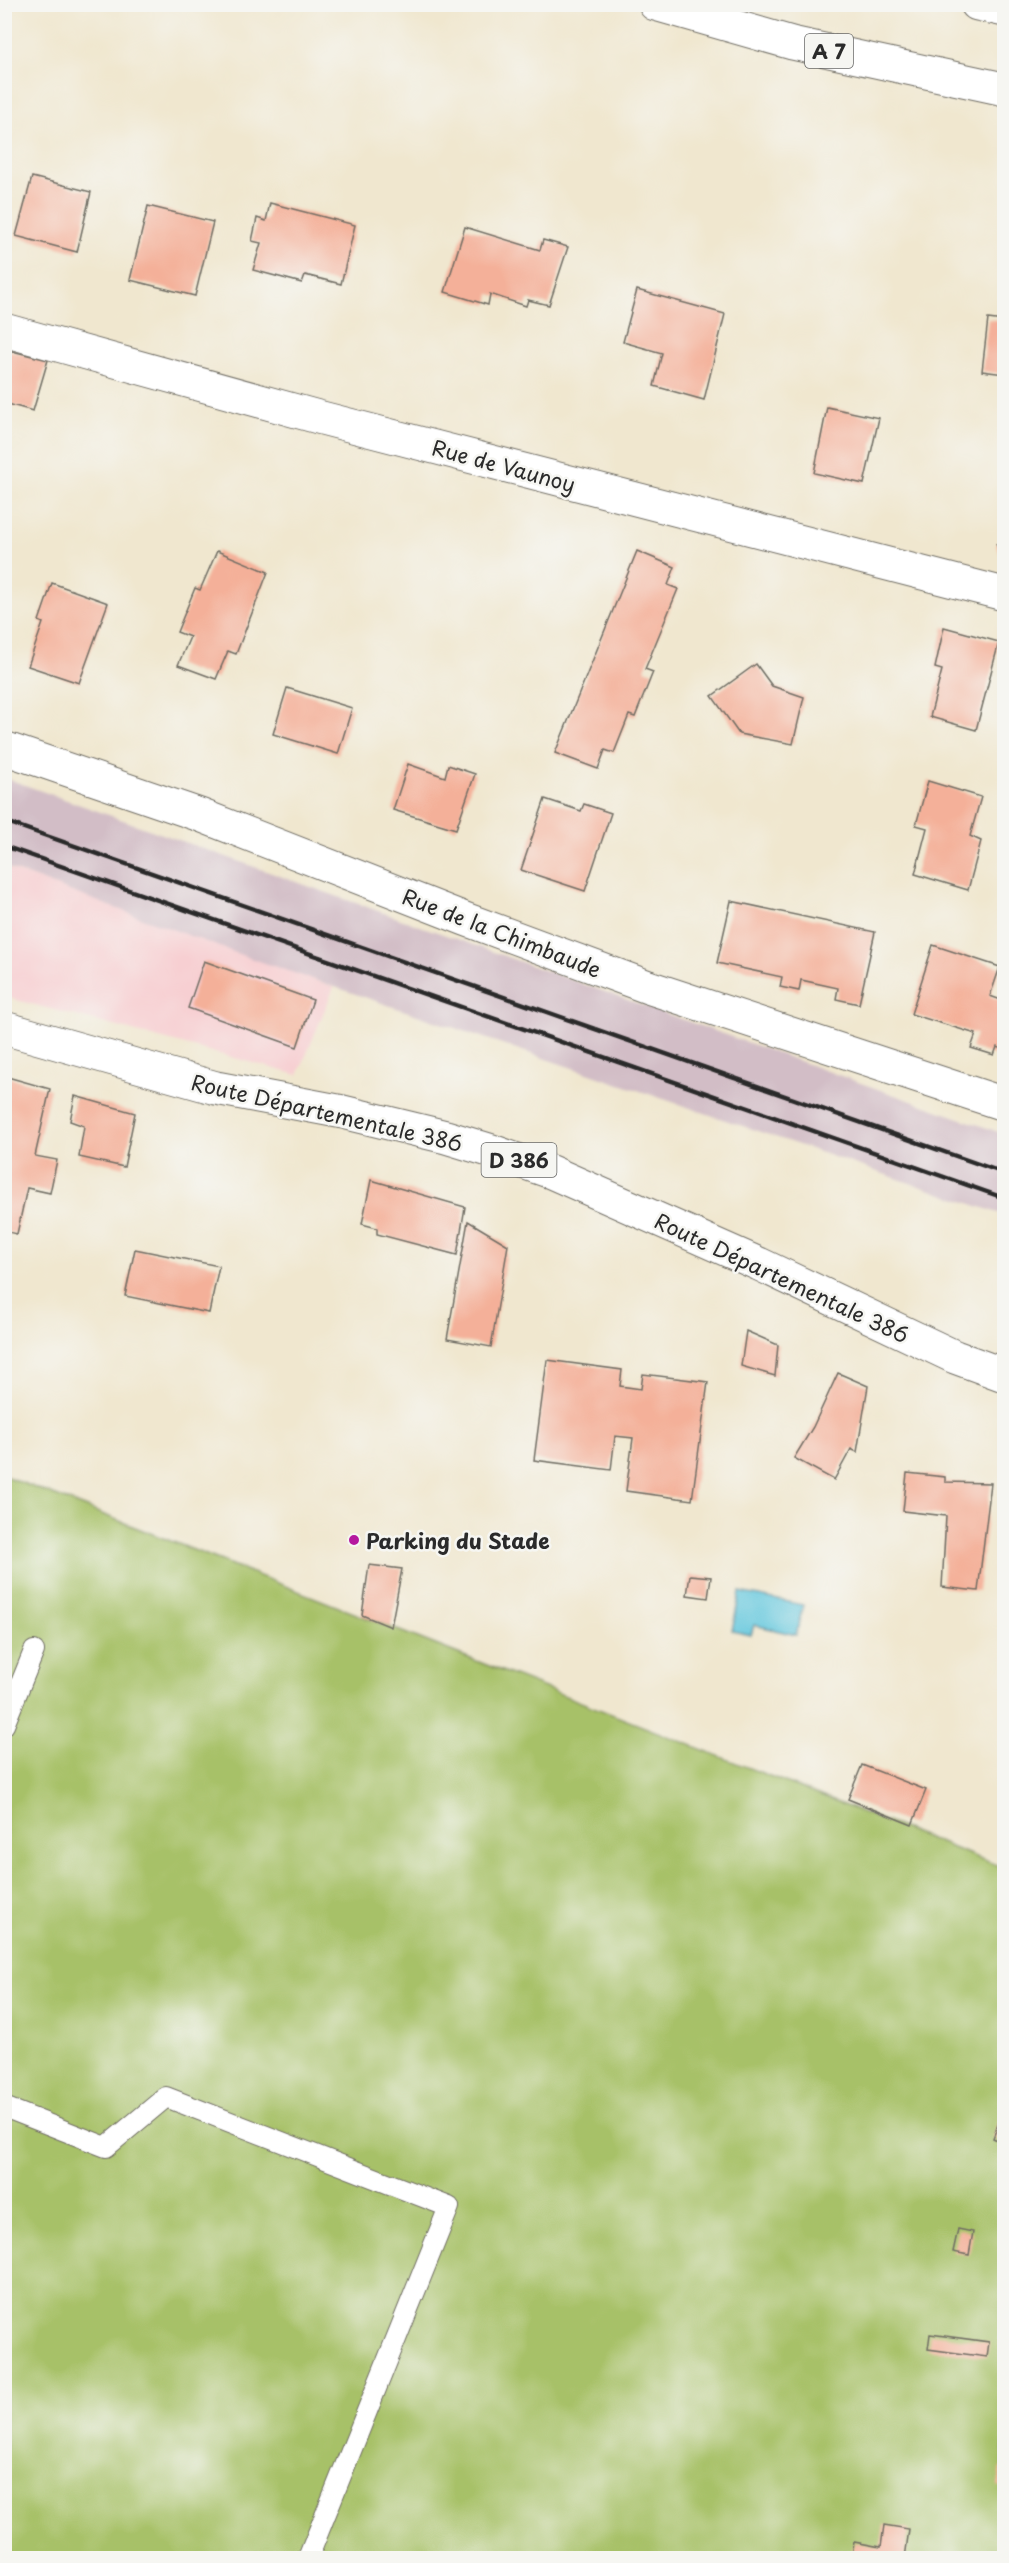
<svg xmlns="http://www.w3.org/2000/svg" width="1009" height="2563" font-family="'Playpen Sans',sans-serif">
  <rect width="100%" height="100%" fill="#f6f6f2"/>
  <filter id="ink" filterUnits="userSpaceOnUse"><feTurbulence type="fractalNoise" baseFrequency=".0167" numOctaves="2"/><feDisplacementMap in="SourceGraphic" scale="12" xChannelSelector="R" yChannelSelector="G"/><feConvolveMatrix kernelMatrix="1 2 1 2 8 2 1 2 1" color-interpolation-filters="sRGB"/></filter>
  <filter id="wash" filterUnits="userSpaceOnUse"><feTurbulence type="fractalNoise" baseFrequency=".008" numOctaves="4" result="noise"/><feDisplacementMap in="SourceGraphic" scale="24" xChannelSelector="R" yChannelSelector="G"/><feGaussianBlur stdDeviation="1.35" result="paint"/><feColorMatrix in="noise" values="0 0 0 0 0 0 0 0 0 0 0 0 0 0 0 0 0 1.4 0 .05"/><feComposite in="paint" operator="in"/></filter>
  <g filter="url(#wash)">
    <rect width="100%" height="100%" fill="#f0e7cf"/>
    <!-- built -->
    <path fill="#f7cfd2" d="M4 867 334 987 298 1075 5 997Z"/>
    <!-- railway -->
    <path fill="#d2bdc6" d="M5 778 1004 1134V1215L244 956 5 867Z"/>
    <!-- green -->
    <path fill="#a7c167" stroke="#697649" stroke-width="1.5" d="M5 1476 1004 1868V2558H5Z"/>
    <!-- water -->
    <path fill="#5fc6dd" stroke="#457884" stroke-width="1.5" d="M740 1592 803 1605 796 1635 754 1625 751 1635 732 1631Z"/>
    <g id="blocks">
      <!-- building -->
      <g fill="#f4b099">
        <path d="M32 177 91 192 77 252 16 236Z"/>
        <path d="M270 203 355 225 341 284 305 275 302 283 253 270 261 243 252 241 257 218 266 221Z"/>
        <path d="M148 206 213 222 195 296 130 280Z"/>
        <path d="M465 227 540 250 543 240 568 247 549 305 528 300 526 306 490 294 488 305 445 292Z"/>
        <path d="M637 290 725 314 704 400 654 386 662 353 623 342Z"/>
        <path d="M988 319 1004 321V374L982 371Z"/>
        <path d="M4 349 48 360 33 411 4 403Z"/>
        <path d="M827 407 879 418 864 484 814 473Z"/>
        <path d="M1004 539V560L996 544Z"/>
        <path d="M217 551 268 572 236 654 228 651 216 679 178 665 190 637 177 632 195 588 200 590Z"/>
        <path d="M637 551 675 567 668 585 678 589 645 669 653 672 635 717 629 715 614 753 605 750 598 769 555 753Z"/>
        <path d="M52 583 108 603 79 683 28 666 43 623 39 621Z"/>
        <path d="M944 627 999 642 976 730 930 717 942 670 935 668Z"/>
        <path d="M756 664 772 686 804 697 793 744 739 734 712 696Z"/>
        <path d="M287 688 352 708 338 754 273 734Z"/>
        <path d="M408 764 445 777 448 765 475 774 456 829 393 810Z"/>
        <path d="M928 781 981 797 970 836 981 841 968 890 915 874 927 828 916 825Z"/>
        <path d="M545 799 581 811 584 804 611 813 585 891 521 870Z"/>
        <path d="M731 901 875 932 859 1004 836 999 838 988 801 980 799 991 780 987 782 977 717 963Z"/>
        <path d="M933 945 1000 967 990 996 1004 1001V1050L997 1047 994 1055 971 1048 976 1034 911 1014Z"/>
        <path d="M204 961 313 1000 297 1047 188 1008Z"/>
        <path d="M4 1076 50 1089 35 1156 57 1160 50 1193 27 1188 17 1234 4 1231Z"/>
        <path d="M75 1096 135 1113 124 1167 79 1157 84 1126 70 1121Z"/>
        <path d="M371 1180 465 1207 457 1255 377 1234V1228L362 1224Z"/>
        <path d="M468 1221 508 1245 491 1347 447 1339Z"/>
        <path d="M135 1249 219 1266 209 1313 125 1296Z"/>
        <path d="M746 1331 778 1345 775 1376 741 1366Z"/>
        <path d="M547 1360 622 1370 620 1386 641 1389 643 1374 708 1382 692 1500 626 1491 633 1438 615 1436 611 1470 534 1460Z"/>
        <path d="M838 1373 868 1386 857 1452 851 1449 834 1480 794 1458 813 1427Z"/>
        <path d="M907 1473 945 1477V1482L991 1483 978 1591 942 1587 946 1516 903 1511Z"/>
        <path d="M369 1565 402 1569 391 1627 362 1615Z"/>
        <path d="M690 1575 711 1577 708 1598 687 1595Z"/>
        <path d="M862 1765 926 1790 912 1825 848 1799Z"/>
        <path d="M1000 2119 1004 2121V2143L993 2138Z"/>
        <path d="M958 2229 973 2232 969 2255 953 2252Z"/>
        <path d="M930 2334 989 2342 987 2357 928 2349Z"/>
        <path d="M1000 2468H1004V2487L997 2486Z"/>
        <path d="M884 2525 909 2529 905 2558H869L852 2556 854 2542 881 2547Z"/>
      </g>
    </g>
  </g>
  <g filter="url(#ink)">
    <use href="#blocks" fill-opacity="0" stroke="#706d64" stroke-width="1.5"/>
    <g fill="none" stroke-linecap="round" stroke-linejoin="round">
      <defs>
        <g id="lane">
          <path d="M4 1725 34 1651"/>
          <path d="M4 2107 106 2147 166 2097 449 2207 308 2558"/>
        </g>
        <g id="street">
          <path d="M4 330 318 417 1004 594"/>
          <path d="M4 748 200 815 465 919 648 987 1004 1104"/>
        </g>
        <path id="primary" d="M4 1028 216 1088 343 1112 446 1137 492 1151 551 1172 759 1264 955 1357 1004 1375"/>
        <g id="highway">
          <path d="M655 4 792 43 1004 89"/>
          <path d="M977 4 1004 10"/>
        </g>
      </defs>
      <!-- lane casing -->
      <use href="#lane" stroke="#706d64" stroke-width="22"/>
      <!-- street casing -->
      <use href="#street" stroke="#706d64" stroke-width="35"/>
      <!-- primary casing -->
      <use href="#primary" stroke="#706d64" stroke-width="35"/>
      <!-- highway casing -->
      <use href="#highway" stroke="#706d64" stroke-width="35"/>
      <!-- lane -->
      <use href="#lane" stroke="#fff" stroke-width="20"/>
      <!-- street -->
      <use href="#street" stroke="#fff" stroke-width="33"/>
      <!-- primary -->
      <use href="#primary" stroke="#fff" stroke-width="33"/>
      <!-- highway -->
      <use href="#highway" stroke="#fff" stroke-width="33"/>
      <!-- rail -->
      <g stroke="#2b2b2b" stroke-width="4.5">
        <path d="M4 821 1004 1173"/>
        <path d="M4 846 1004 1198"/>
      </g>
    </g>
  </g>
  <!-- markers -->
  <circle fill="#b5179e" stroke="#f6f6f2" stroke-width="2" cx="354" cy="1540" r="6"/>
  <g text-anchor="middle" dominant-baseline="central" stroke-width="5" stroke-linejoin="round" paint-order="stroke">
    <!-- shield labels -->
    <g fill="#f6f6f2" stroke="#686867" stroke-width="1.5">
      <rect x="805" y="34" width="48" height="34" rx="4.5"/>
      <rect x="481.5" y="1143" width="75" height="34" rx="4.5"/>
    </g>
    <g font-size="20" font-weight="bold" fill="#2b2b2b">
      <text x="829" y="51">A 7</text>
      <text x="519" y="1160">D 386</text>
    </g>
    <!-- street labels -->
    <g font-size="21" fill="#2b2b2b" stroke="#f6f6f2">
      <text transform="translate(504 465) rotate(15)">Rue de Vaunoy</text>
      <text transform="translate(502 932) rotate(21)">Rue de la Chimbaude</text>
      <text transform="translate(327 1112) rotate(13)">Route Départementale 386</text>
      <text transform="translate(782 1277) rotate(25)">Route Départementale 386</text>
    </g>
    <!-- poi labels -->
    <g font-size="21" font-weight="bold" fill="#2b2b2b" stroke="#f6f6f2" text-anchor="start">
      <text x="366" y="1540">Parking du Stade</text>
    </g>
  </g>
  <!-- margin -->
  <rect width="1009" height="2563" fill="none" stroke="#f6f6f2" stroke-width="24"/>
</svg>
